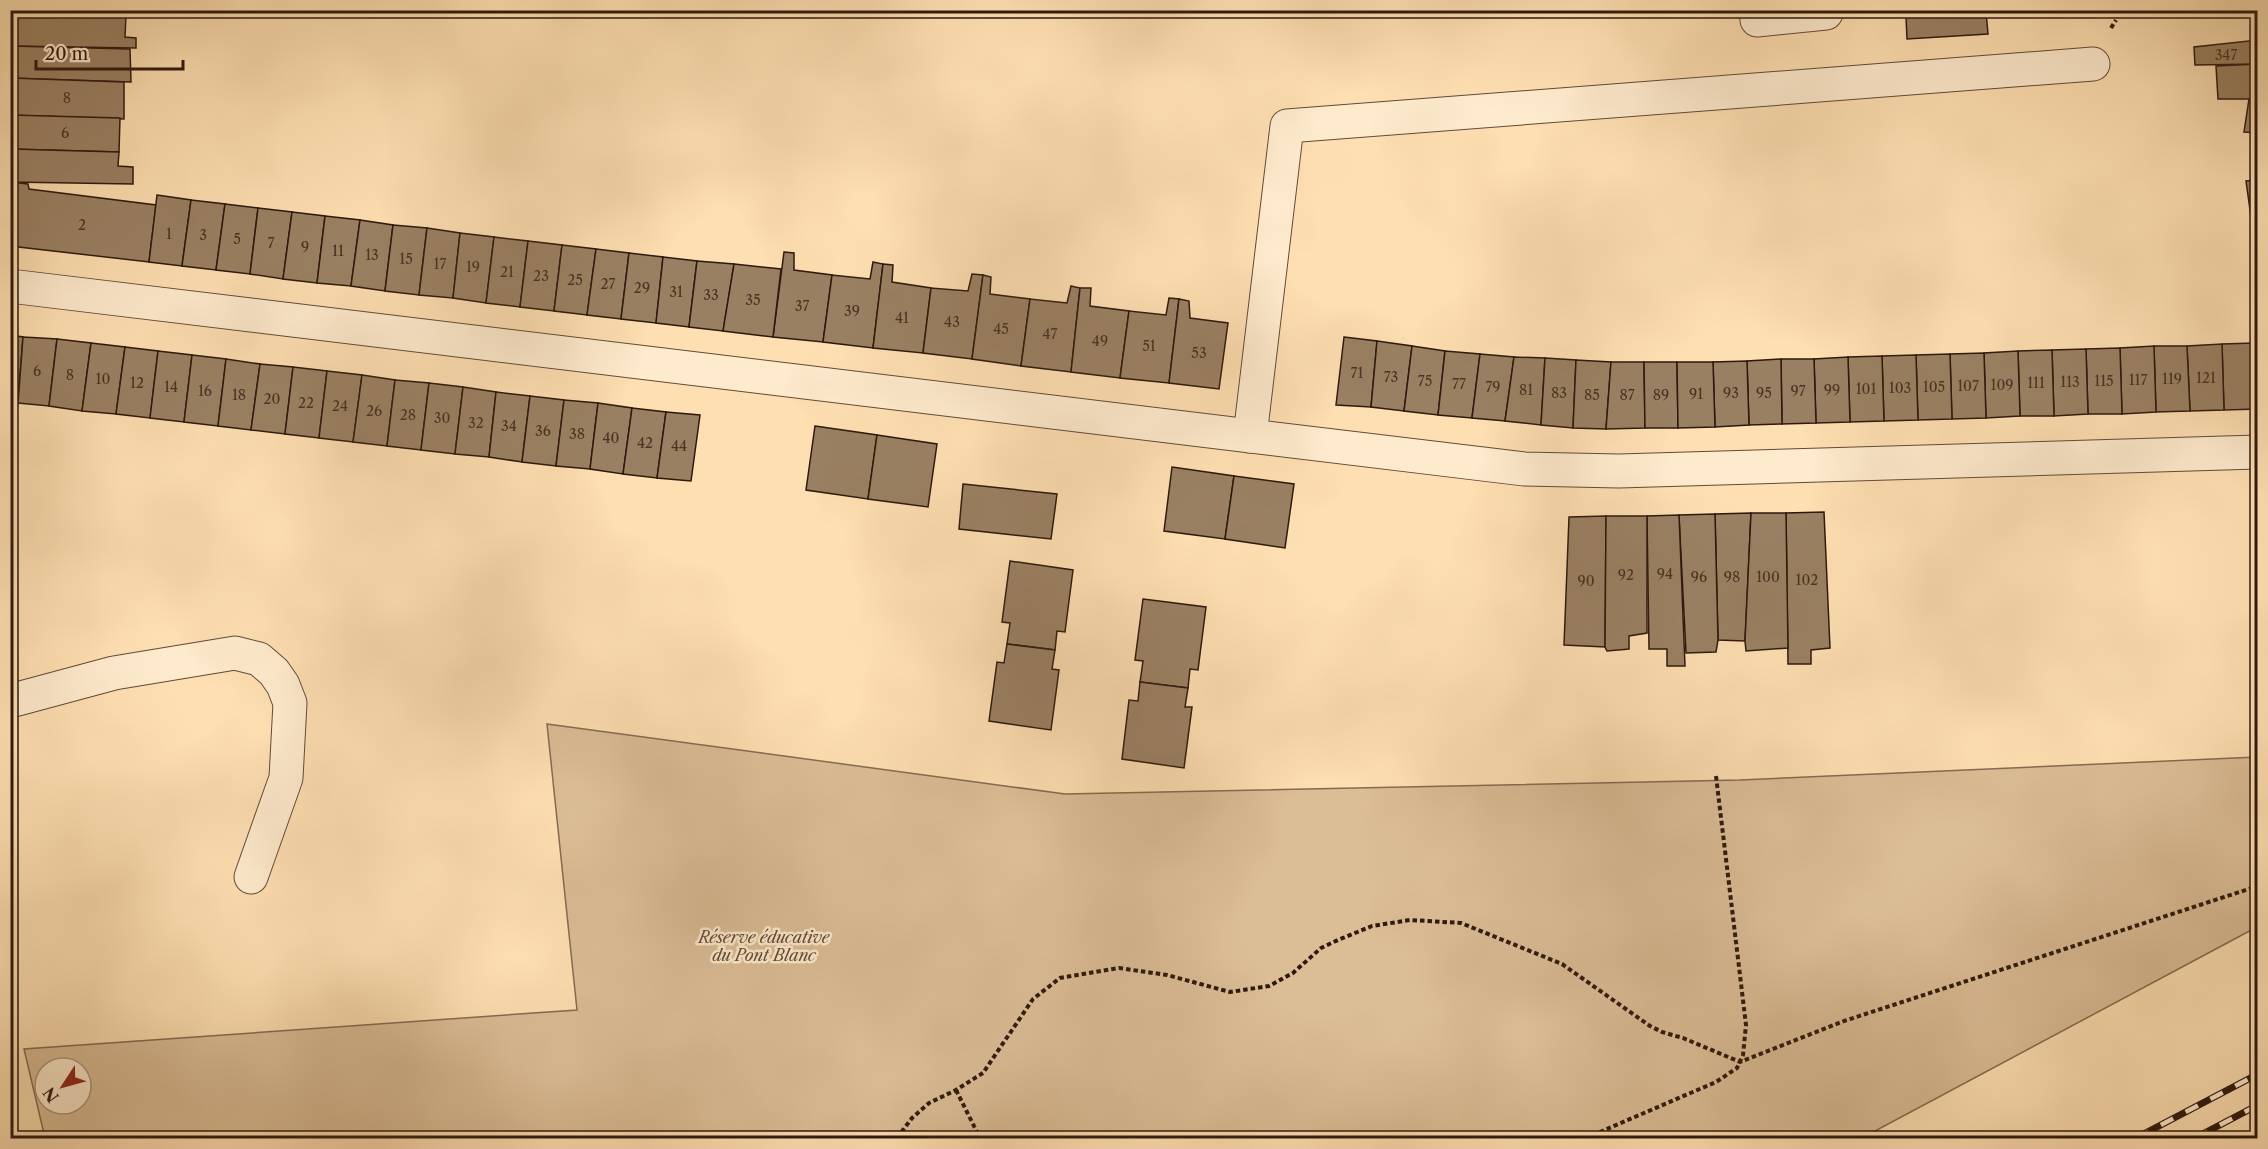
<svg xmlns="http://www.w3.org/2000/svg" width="2268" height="1149" font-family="'Libre Caslon Text',serif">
  <rect width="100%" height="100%" fill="#fedfb2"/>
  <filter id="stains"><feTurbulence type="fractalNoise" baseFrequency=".00333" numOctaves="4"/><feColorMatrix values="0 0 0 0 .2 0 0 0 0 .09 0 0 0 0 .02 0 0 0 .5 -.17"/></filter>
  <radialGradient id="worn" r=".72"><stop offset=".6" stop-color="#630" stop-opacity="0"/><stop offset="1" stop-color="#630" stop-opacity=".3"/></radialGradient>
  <!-- green -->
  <path fill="#dbbd96" stroke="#846b52" stroke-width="1.5" fill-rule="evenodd" d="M547 724 1065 794 1740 780 2257 757V927L1862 1138H45L24 1049 577 1010ZM45 1068H81V1104H45Z"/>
  <!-- building -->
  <g fill="#9a8063" stroke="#2e190e" stroke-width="1.5">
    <path d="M10 10H138V15L10 12Z"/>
    <path d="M1893 10H1982L1986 12 1988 34 1907 39 1906 17H1893Z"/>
    <path d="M10 12 126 15 125 37 136 38V48L10 46Z"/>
    <path d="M2258 40V64L2195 65 2194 47Z"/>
    <path d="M10 46 130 49 131 82 10 78Z"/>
    <path d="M2258 64V99H2218L2216 66Z"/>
    <path d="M10 78 124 82V119L10 115Z"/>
    <path d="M2249 99H2258V133L2244 132Z"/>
    <path d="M10 115 120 118 119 152 10 149Z"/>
    <path d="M10 149 119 152 118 166 133 167V184L10 182Z"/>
    <path d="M2258 180V217H2251L2246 181Z"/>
    <path d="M10 182 28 184 29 189 156 205 149 262 10 246Z"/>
    <path d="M157 195 191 200 182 266 149 262Z"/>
    <path d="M191 200 225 204 216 270 182 266Z"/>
    <path d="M225 204 258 208 250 274 216 270Z"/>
    <path d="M258 208 292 212 283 279 250 274Z"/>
    <path d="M292 212 325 216 317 283 283 279Z"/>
    <path d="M325 216 360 220 351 286 317 283Z"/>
    <path d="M360 220 393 225 385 291 351 286Z"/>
    <path d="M393 225 427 228 419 295 385 291Z"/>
    <path d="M427 228 460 233 453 298 419 295Z"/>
    <path d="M460 233 494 237 486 303 453 298Z"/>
    <path d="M494 237 528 241 520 307 486 303Z"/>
    <path d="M528 241 562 245 554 311 520 307Z"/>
    <path d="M562 245 596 249 587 315 554 311Z"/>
    <path d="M596 249 629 253 621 319 587 315Z"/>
    <path d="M784 252 794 253V270L832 275 823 342 773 337Z"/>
    <path d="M629 253 663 257 656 323 621 319Z"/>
    <path d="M663 257 697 261 689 327 656 323Z"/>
    <path d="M697 261 734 264 723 331 689 327Z"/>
    <path d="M873 262 883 264 873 348 823 342 832 275 870 279Z"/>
    <path d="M734 264 781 269 773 337 723 331Z"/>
    <path d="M883 264 893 265 892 282 931 288 923 353 873 348Z"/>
    <path d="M972 274 983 275 972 359 923 353 931 288 968 291Z"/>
    <path d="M983 275 991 277 990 294 1030 299 1021 366 972 359Z"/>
    <path d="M1071 286 1080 288 1071 372 1021 366 1030 299 1067 303Z"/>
    <path d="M1080 288H1091L1090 306 1129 311 1120 378 1071 372Z"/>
    <path d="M1169 298 1179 299 1169 383 1120 378 1129 311 1166 315Z"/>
    <path d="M1179 299 1189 301 1190 318 1228 323 1219 389 1169 383Z"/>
    <path d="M10 335 23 337 16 425 10 424Z"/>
    <path d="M23 337 57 339 49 406 18 403Z"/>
    <path d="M1344 337 1377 341 1371 407 1336 405Z"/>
    <path d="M57 339 91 343 82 411 49 406Z"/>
    <path d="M1377 341 1412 346 1404 411 1371 407Z"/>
    <path d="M91 343 125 347 116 414 82 411Z"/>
    <path d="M2255 343H2258V403Z"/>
    <path d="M2255 343 2258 409 2224 410 2222 344Z"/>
    <path d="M2222 344 2224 410 2190 411 2187 346Z"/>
    <path d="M1412 346 1445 351 1438 415 1404 411Z"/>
    <path d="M2154 346H2187L2190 411 2156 412Z"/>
    <path d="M2154 346 2156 412 2122 414 2120 348Z"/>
    <path d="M125 347 158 351 150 418 116 414Z"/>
    <path d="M2120 348 2122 414H2088L2086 349Z"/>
    <path d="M2086 349 2088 414 2054 416 2052 350Z"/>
    <path d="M2052 350 2054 416H2020L2018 351Z"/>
    <path d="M158 351 192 355 184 422 150 418Z"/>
    <path d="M1445 351 1480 354 1472 418 1438 415Z"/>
    <path d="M2018 351 2020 416 1986 418 1984 353Z"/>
    <path d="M1984 353 1986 418 1952 419 1950 354Z"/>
    <path d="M1480 354 1514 357 1505 421 1472 418Z"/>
    <path d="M1950 354 1952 419 1918 420 1916 355Z"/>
    <path d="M192 355 226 359 218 426 184 422Z"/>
    <path d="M1916 355 1918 420 1884 421 1882 356Z"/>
    <path d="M1882 356 1884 421 1850 422 1848 357Z"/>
    <path d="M1514 357 1545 358 1541 425 1505 421Z"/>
    <path d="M1848 357 1850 422 1816 423 1814 359Z"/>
    <path d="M1545 358 1576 360 1573 428 1541 425Z"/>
    <path d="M226 359 260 364 251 430 218 426Z"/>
    <path d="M1781 359H1814L1816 423 1782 424Z"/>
    <path d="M1781 359 1782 424 1749 425 1747 361Z"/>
    <path d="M1576 360 1611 362 1606 429 1573 428Z"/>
    <path d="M1747 361 1749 425 1715 427 1713 362Z"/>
    <path d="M1611 362H1644L1645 428 1606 429Z"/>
    <path d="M1644 362H1677L1678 428H1645Z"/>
    <path d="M1677 362H1713L1715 427 1678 428Z"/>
    <path d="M260 364 293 367 285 434 251 430Z"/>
    <path d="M293 367 327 371 319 438 285 434Z"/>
    <path d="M327 371 362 375 353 442 319 438Z"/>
    <path d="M362 375 395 380 387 446 353 442Z"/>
    <path d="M395 380 429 383 421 450 387 446Z"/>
    <path d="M429 383 463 387 455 454 421 450Z"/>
    <path d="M463 387 496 392 489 457 455 454Z"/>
    <path d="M496 392 530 396 522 462 489 457Z"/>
    <path d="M530 396 564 400 556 466 522 462Z"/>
    <path d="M564 400 598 403 590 469 556 466Z"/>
    <path d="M598 403 632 408 623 474 590 469Z"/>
    <path d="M632 408 666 412 657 478 623 474Z"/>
    <path d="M666 412 700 415 691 481 657 478Z"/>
    <path d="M815 426 877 435 868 499 806 490Z"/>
    <path d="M877 435 937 444 928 507 868 499Z"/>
    <path d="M1172 467 1234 476 1225 539 1164 531Z"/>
    <path d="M1234 476 1294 484 1285 548 1225 539Z"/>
    <path d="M963 484 1057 494 1051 539 959 529Z"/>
    <path d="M1824 512 1830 648 1811 650V664H1788L1786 513Z"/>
    <path d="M1751 513 1745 641 1718 640 1715 514Z"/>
    <path d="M1751 513H1786L1788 648 1746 651 1745 641Z"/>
    <path d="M1715 514 1718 640 1716 652 1686 653 1679 515Z"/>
    <path d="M1679 515 1685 666H1667V649H1649L1647 516Z"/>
    <path d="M1606 516 1605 647 1564 645 1569 517Z"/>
    <path d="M1606 516H1647V633L1629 636V649L1607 651 1605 647Z"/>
    <path d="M1010 561 1073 570 1065 632 1057 631 1055 650 1007 644 1010 623 1002 622Z"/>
    <path d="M1143 599 1206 607 1198 670 1190 669 1188 688 1140 682 1143 661 1135 660Z"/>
    <path d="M1007 644 1055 650 1052 669 1059 670 1051 730 989 721 997 662 1004 663Z"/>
    <path d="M1140 682 1188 688 1185 707H1192L1184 768 1122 759 1129 700 1138 701Z"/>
  </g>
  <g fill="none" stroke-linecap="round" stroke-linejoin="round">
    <defs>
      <g id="minor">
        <path d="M1756 10 1757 20 1826 13V10"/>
        <path d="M10 286 1524 469 1619 471 2258 452"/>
        <path d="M1250 436 1287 126 2093 64"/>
        <path d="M10 701 114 673 235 653 259 659 274 672 283 685 290 703 286 778 251 877"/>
      </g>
    </defs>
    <!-- minor casing -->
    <use href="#minor" stroke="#624a37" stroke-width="35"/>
    <!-- path -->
    <g stroke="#2e190e" stroke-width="4" stroke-dasharray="4.5 3" stroke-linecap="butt">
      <path d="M2111 28 2116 20"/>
      <path d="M956 1090 980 1138"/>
      <path d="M897 1138 912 1118 929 1103 956 1090 983 1073 1033 999 1060 978 1119 968 1167 975 1230 992 1269 986 1293 973 1321 948 1338 940 1372 926 1410 920 1461 923 1562 964 1650 1026 1662 1032 1683 1038 1740 1062 1844 1021 2258 886"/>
      <path d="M1586 1138 1716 1082 1737 1068 1743 1055 1746 1025 1716 776"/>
    </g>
    <!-- minor -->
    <use href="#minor" stroke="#feeacd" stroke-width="33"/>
    <defs>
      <g id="rail">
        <path d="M2136 1138 2258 1074"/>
        <path d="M2195 1138 2258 1105"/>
      </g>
    </defs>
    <!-- rail casing -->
    <use href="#rail" stroke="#2e190e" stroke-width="7"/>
    <!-- rail -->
    <use href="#rail" stroke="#feeacd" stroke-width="4.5" stroke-dasharray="14" stroke-linecap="butt"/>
  </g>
  <g text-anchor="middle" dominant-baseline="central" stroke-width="5" stroke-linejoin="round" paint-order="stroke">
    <!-- number labels -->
    <g font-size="14" fill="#493323">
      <text x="2226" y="55">347</text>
      <text x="67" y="98">8</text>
      <text x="65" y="133">6</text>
      <text x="82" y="225">2</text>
      <text x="169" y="234">1</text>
      <text x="203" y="235">3</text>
      <text x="237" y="239">5</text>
      <text x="271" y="243">7</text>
      <text x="305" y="247">9</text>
      <text x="338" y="251">11</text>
      <text x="372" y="255">13</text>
      <text x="406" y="259">15</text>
      <text x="440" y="264">17</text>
      <text x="473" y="267">19</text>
      <text x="507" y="272">21</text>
      <text x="541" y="276">23</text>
      <text x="575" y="280">25</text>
      <text x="608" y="284">27</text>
      <text x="642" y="288">29</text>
      <text x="676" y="292">31</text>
      <text x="711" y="295">33</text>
      <text x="753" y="300">35</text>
      <text x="802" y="306">37</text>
      <text x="852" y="311">39</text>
      <text x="902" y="318">41</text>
      <text x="952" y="322">43</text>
      <text x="1001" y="329">45</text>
      <text x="1050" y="334">47</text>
      <text x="1100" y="341">49</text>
      <text x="1149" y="346">51</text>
      <text x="1199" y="353">53</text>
      <text x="37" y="371">6</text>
      <text x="1357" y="373">71</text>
      <text x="70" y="375">8</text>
      <text x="1391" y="377">73</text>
      <text x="2206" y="378">121</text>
      <text x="103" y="379">10</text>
      <text x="2172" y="379">119</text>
      <text x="2138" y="380">117</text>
      <text x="1425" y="381">75</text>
      <text x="2104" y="381">115</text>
      <text x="2070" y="382">113</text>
      <text x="137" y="383">12</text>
      <text x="2036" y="383">111</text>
      <text x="1459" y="384">77</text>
      <text x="2002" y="385">109</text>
      <text x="1968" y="386">107</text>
      <text x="171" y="387">14</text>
      <text x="1493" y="387">79</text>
      <text x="1934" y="387">105</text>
      <text x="1900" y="388">103</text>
      <text x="1866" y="389">101</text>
      <text x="1526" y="390">81</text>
      <text x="1832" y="390">99</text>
      <text x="205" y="391">16</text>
      <text x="1798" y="391">97</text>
      <text x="1559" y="393">83</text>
      <text x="1731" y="393">93</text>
      <text x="1764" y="393">95</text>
      <text x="1696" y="394">91</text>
      <text x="239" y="395">18</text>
      <text x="1592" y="395">85</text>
      <text x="1627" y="395">87</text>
      <text x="1661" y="395">89</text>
      <text x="272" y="399">20</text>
      <text x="306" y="403">22</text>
      <text x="340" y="406">24</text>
      <text x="374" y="411">26</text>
      <text x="408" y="415">28</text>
      <text x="442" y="418">30</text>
      <text x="476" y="423">32</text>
      <text x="509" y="426">34</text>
      <text x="543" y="431">36</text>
      <text x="577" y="434">38</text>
      <text x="611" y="438">40</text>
      <text x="645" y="443">42</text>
      <text x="679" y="446">44</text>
      <text x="1665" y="574">94</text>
      <text x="1626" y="575">92</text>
      <text x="1699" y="577">96</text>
      <text x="1732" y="577">98</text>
      <text x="1768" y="577">100</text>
      <text x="1807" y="580">102</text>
      <text x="1586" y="581">90</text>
    </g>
    <!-- park labels -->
    <g font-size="16" font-style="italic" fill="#624a37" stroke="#feeacd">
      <text x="764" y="937">Réserve éducative<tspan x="764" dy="18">du Pont Blanc</tspan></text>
    </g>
  </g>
  <!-- margin -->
  <rect width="2268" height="1149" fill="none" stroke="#fedfb2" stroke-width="36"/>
  <rect x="12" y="12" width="2244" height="1125" fill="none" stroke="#2e190e" stroke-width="3"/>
  <rect x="18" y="18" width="2232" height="1113" fill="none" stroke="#2e190e" stroke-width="1.5"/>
  <!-- north arrow -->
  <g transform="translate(63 1086) rotate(234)"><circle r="28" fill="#feeacd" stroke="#ab9681" stroke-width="1.5"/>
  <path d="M0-4.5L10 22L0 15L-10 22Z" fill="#8f2418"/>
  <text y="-9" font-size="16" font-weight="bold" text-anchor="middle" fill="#2e190e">N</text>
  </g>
  <!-- scale -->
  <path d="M36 60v9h147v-9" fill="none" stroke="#2e190e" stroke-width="3"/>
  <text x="45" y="60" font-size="18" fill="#2e190e" stroke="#feeacd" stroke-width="4.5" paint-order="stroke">20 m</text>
  <rect width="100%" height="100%" filter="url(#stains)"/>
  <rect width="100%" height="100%" fill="url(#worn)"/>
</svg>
